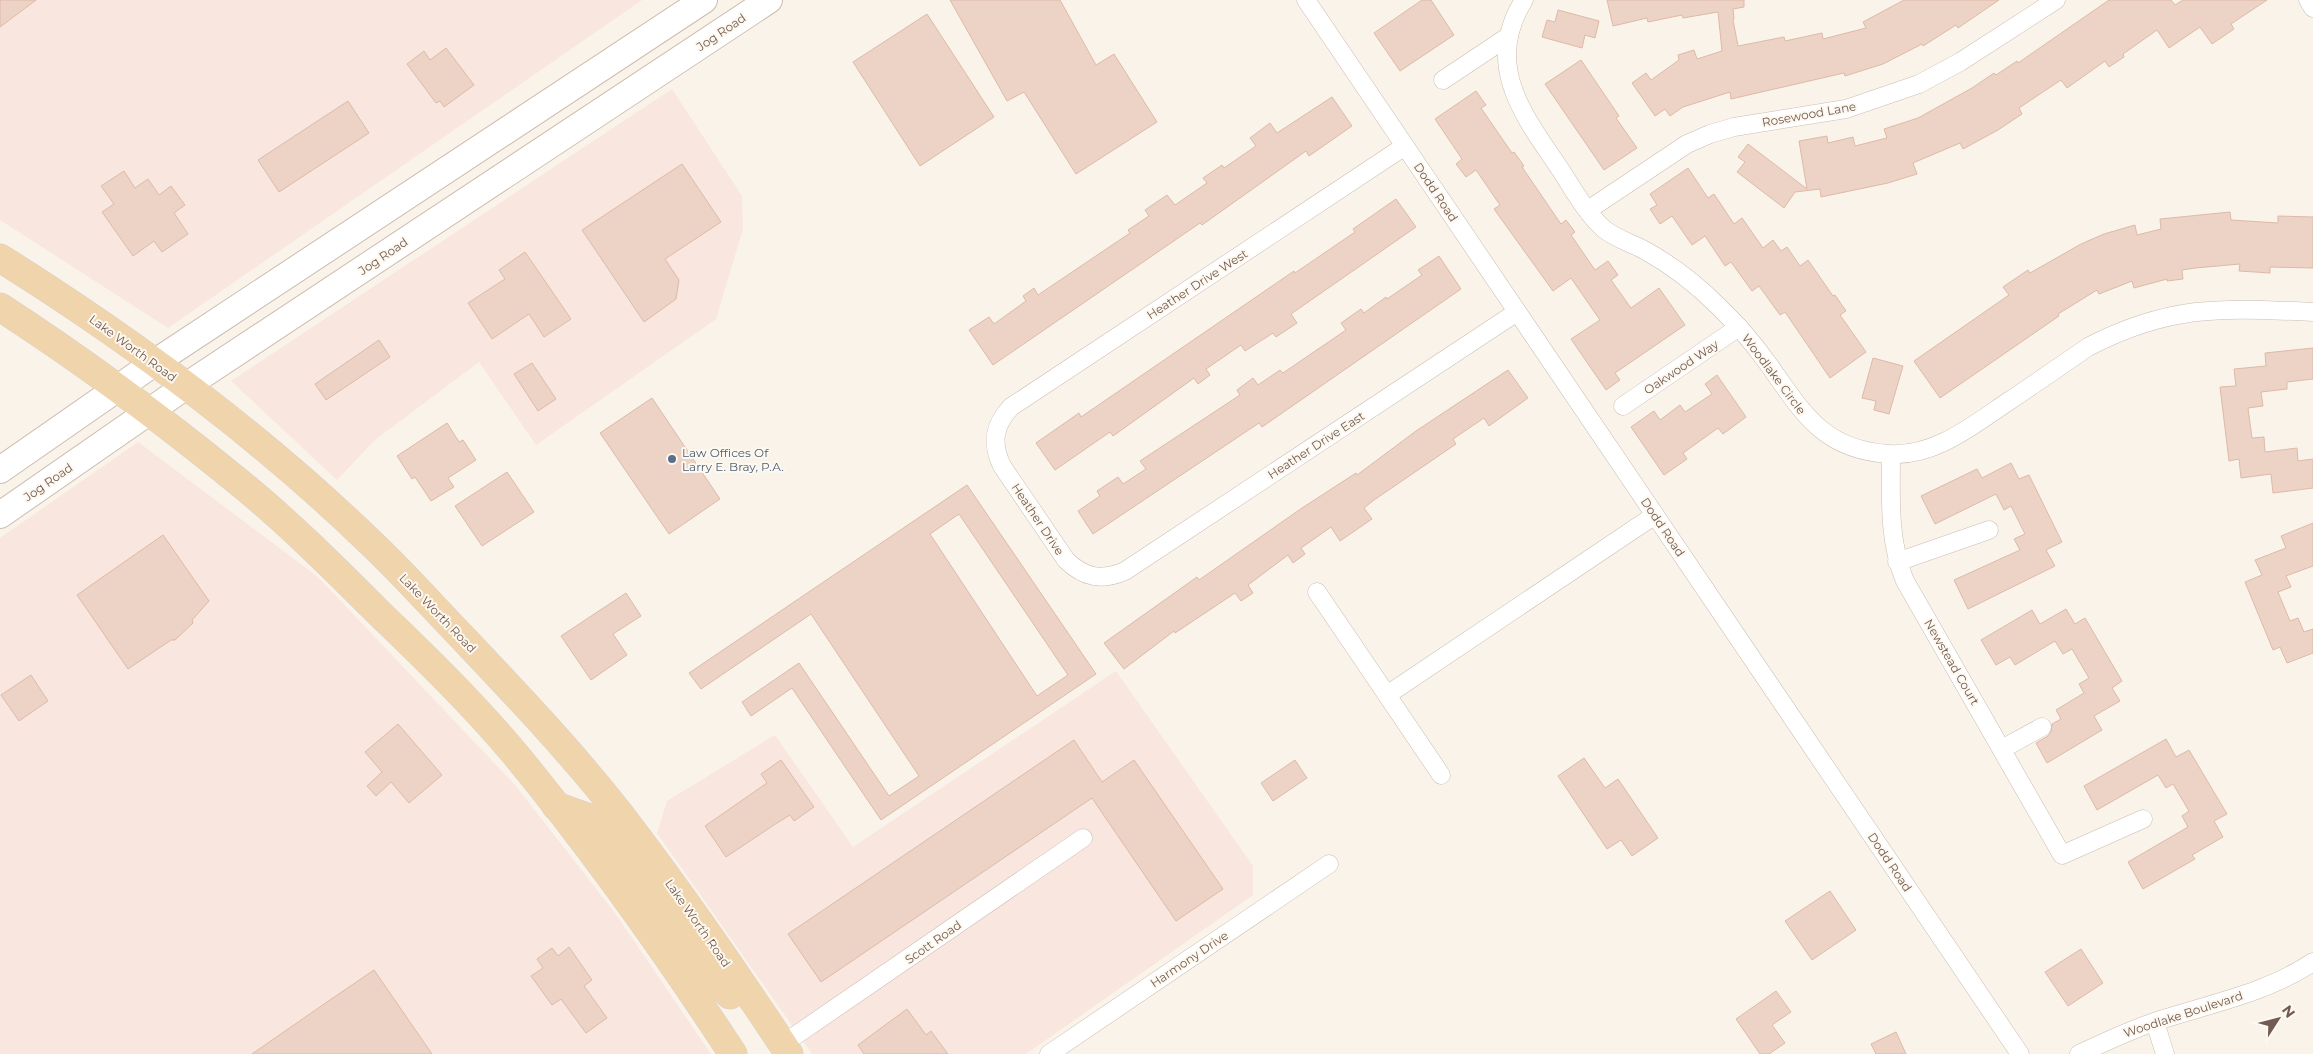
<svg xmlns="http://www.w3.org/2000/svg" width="2313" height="1054" font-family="Montserrat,sans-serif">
  <rect width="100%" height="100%" fill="#faf3ea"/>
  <!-- commercial -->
  <g fill="#f9e6df">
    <path d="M0 0H642L168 328 0 220Z"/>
    <path d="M672 89 742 196 743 229 716 319 536 445 479 362 375 440 337 480 231 381Z"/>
    <path d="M138 442 318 577 515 785 615 913 711 1054H0V538Z"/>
    <path d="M1116 671 1253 866V895L1026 1054H812L657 833 667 801 775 735 853 847Z"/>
  </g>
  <!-- building -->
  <g fill="#ecd3c5" stroke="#ddbaa7" fill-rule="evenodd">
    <path d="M0 0H36L0 27Z"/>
    <path d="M950 0H1060L1096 65 1114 54 1157 122 1076 174 1024 92 1007 101Z"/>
    <path d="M1422 0H1431L1454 35 1400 71 1374 33Z"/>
    <path d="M1607 0H1744V7L1733 9 1734 19 1733 20 1738 46 1784 37 1785 41 1822 33 1823 39 1866 28 1863 22 1904 0H1999L1958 28 1956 25 1923 46 1922 44 1883 64 1845 76 1844 73 1731 99 1730 92 1683 107 1670 116 1665 109 1655 116 1632 83 1646 73 1651 80 1679 60 1678 55 1694 50 1697 59 1722 51 1718 12 1683 18 1682 15 1648 22 1647 18 1613 26Z"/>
    <path d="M2109 0H2171L2175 5 2183 0H2267L2231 24 2234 29 2212 44 2200 27 2169 48 2157 30 2123 54 2124 57 2109 67 2105 61 2067 88 2061 80 2019 108 2022 114 1998 130 1963 149 1960 143 1913 163 1917 174 1888 183 1821 197 1820 189 1795 192 1784 208 1737 172 1745 162 1738 157 1748 144 1807 189 1799 141 1827 136 1828 143 1853 137 1855 146 1887 138 1884 129 1918 118 1972 88 1994 73 1996 75 2017 61 2018 63Z"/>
    <path d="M1558 10 1599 21 1595 38 1585 35 1582 48 1542 37 1547 20 1555 22Z"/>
    <path d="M927 14 994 117 920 166 853 62Z"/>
    <path d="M446 48 474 85 444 107 440 101 436 103 407 64 424 51 430 60Z"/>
    <path d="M1581 60 1619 116 1616 118 1637 148 1604 170 1545 84Z"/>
    <path d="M1476 91 1486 105 1481 108 1512 153 1514 152 1524 166 1522 167 1561 224 1566 220 1575 232 1571 235 1595 270 1608 261 1618 275 1611 280 1631 308 1659 288 1685 325 1615 373 1620 380 1606 390 1571 339 1600 320 1571 278 1553 291 1494 209 1500 205 1476 170 1466 177 1456 164 1462 159 1435 119Z"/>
    <path d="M1332 97 1352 126 1309 156 1306 151 1202 225 1200 223 993 365 969 330 989 317 994 324 1026 301 1023 296 1034 288 1038 295 1130 233 1128 230 1149 216 1145 210 1167 195 1175 205 1207 183 1203 178 1222 165 1224 168 1256 146 1250 138 1270 123 1277 133Z"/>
    <path d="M348 101 369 133 279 192 258 160Z"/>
    <path d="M682 164 721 222 665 259 679 280 676 299 644 322 582 230Z"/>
    <path d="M1688 168 1708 198 1714 194 1734 224 1742 218 1763 248 1773 240 1781 251 1787 247 1800 266 1808 260 1833 296 1835 295 1846 311 1840 315 1866 352 1830 378 1785 312 1780 315 1759 286 1752 291 1731 262 1725 266 1705 236 1692 245 1672 216 1660 224 1650 209 1657 205 1650 194Z"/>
    <path d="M124 171 135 188 148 179 159 195 171 186 185 205 174 213 188 234 162 252 154 241 133 256 102 212 114 204 101 186Z"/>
    <path d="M1396 199 1416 227 1291 314 1297 323 1276 337 1273 333 1245 351 1241 345 1206 369 1210 375 1198 384 1194 378 1113 436 1110 432 1055 470 1036 443 1079 413 1081 417 1294 271 1295 273 1355 232 1353 229Z"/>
    <path d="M2230 212 2231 220 2278 223V216L2313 217V268L2270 267V273L2239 271 2240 264 2195 268 2182 270 2183 279 2167 281V279L2134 288 2132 281 2099 294 2097 290 2058 314 2059 316 1940 398 1914 361 2009 295 2003 287 2028 270 2030 273 2081 244 2104 234 2135 225 2137 235 2161 229 2160 219Z"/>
    <path d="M525 252 571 319 544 337 529 314 492 339 468 303 505 279 499 270Z"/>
    <path d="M1439 256 1461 289 1262 427 1259 423 1093 534 1078 511 1100 496 1097 491 1118 477 1123 484 1146 469 1140 461 1240 395 1237 390 1253 378 1258 385 1280 370 1283 373 1346 330 1341 323 1361 309 1364 313 1386 297 1387 299 1422 275 1418 270Z"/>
    <path d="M379 340 390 357 326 400 315 384Z"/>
    <path d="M2313 348V379L2287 382V389L2261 392 2263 406 2248 408 2252 438 2264 437 2265 452 2297 448 2298 461 2313 459V488L2273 493 2271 474 2241 478 2239 459 2229 461 2220 387 2236 386 2234 369 2266 366 2265 353Z"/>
    <path d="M1873 358 1903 366 1889 414 1874 410 1876 401 1862 398Z"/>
    <path d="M532 363 556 399 538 411 514 374Z"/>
    <path d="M1508 370 1528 398 1489 426 1484 418 1453 439 1456 444 1374 500 1364 508 1372 519 1340 541 1331 527 1301 548 1305 554 1293 563 1288 555 1248 585 1253 593 1241 601 1235 593 1175 633 1174 631 1124 669 1104 643 1197 577 1199 580 1302 508 1356 473 1357 475 1416 431Z"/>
    <path d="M1717 375 1746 417 1723 434 1718 428 1683 453 1687 459 1664 475 1631 427 1654 411 1660 420 1680 405 1685 412 1712 394 1705 384Z"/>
    <path d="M652 398 720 499 669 534 600 433Z"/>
    <path d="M447 423 459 442 463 440 476 460 448 478 454 487 431 501 415 477 412 479 397 456Z"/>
    <path d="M2011 463 2019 479 2029 475 2062 542 2046 550 2055 566 1968 609 1954 580 2020 550 2014 539 2025 534 2011 506 2004 510 1996 494 1935 524 1921 496 1977 469 1982 478Z"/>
    <path d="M507 472 534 512 482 546 455 506Z"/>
    <path d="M967 485 1096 674 881 820 792 688 751 716 742 702 799 663 889 796 919 776 811 614 701 689 689 673ZM959 514 1068 675 1037 696 930 534Z"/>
    <path d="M2313 523V566L2286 576 2291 587 2278 592 2290 621 2298 618 2304 632 2313 629V653L2287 663 2280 647 2273 650 2245 582 2262 575 2255 560 2286 548 2281 536Z"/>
    <path d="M163 535 209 601 192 620 193 623 175 640H171L128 669 77 595Z"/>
    <path d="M626 593 641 616 613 634 627 655 591 680 561 636Z"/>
    <path d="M2066 609 2075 624 2085 618 2122 681 2112 688 2120 701 2094 716 2102 730 2047 763 2036 743 2048 736 2051 732 2052 724 2061 719 2056 710 2084 693 2079 684 2089 678 2072 649 2063 654 2055 641 2015 665 2010 657 1996 665 1981 640 2032 610 2040 624Z"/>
    <path d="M31 675 48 701 19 721 1 695Z"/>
    <path d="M398 724 442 775 409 803 391 782 376 796 367 786 382 772 365 752Z"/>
    <path d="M2166 739 2176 757 2189 750 2227 814 2214 821 2223 837 2192 855 2195 859 2143 889 2128 862 2188 827 2182 816 2189 811 2173 784 2166 788 2158 775 2097 810 2084 786Z"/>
    <path d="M1074 740 1102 782 1134 760 1223 889 1176 921 1092 798 821 982 788 934Z"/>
    <path d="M1584 758 1605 788 1618 779 1658 838 1632 856 1621 840 1607 849 1558 776Z"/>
    <path d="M781 760 814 807 794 821 790 815 777 823 726 857 705 826 767 783 761 774Z"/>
    <path d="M1295 760 1307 778 1273 801 1261 783Z"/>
    <path d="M1830 891 1856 930 1812 960 1785 921Z"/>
    <path d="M569 947 592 980 584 986 607 1018 586 1033 561 999 552 1005 531 976 543 968 537 959 552 948 558 956Z"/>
    <path d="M2081 949 2103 983 2068 1006 2045 972Z"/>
    <path d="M374 970 432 1054H252L327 1002Z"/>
    <path d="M1776 991 1791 1012 1772 1025 1785 1043 1769 1054H1760L1736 1019Z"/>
    <path d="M907 1009 926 1035 931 1031 948 1054H864L858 1045Z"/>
    <path d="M1896 1032 1906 1054H1876L1871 1044Z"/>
  </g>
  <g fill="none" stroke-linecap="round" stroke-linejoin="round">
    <defs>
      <g id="street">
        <path d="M1306 0 2020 1054"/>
        <path d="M1524 0C1483 65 1524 116 1560 169 1573 189 1586 213 1604 229 1616 239 1632 243 1646 251 1673 266 1696 284 1718 306 1737 324 1754 344 1769 365 1803 413 1823 450 1889 454 1935 457 1973 425 2009 401 2036 383 2062 365 2088 347 2171 304 2223 308 2313 312"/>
        <path d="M2308 0 2313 8"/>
        <path d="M1443 80 1509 36"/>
        <path d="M1405 146 1011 407C994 425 991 443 1002 466L1066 560C1084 578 1102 581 1125 571L1517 312"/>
        <path d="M1588 210 1687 144 1710 134 1734 127 1846 109 1919 84 1960 62 2056 0"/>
        <path d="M1623 406 1739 327"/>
        <path d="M1891 455C1891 498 1888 540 1905 581L2062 855 2143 819"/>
        <path d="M1897 562 1989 530"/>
        <path d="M1317 592 1387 695 1655 515"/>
        <path d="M1387 695 1441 775"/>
        <path d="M2002 749 2042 727"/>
        <path d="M2155 1022 2165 1054"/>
        <path d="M783 1044 1083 838"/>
        <path d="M1049 1054 1329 864"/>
        <path d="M2079 1054C2105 1042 2130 1030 2157 1021 2209 1004 2267 993 2313 962"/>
      </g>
      <g id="secondary">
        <path d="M0 470 154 363 704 0"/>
        <path d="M0 515 186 386 769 0"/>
      </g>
      <g id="primary">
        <path d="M0 258C131 340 258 434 369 541 402 572 432 606 464 639 517 695 571 752 619 813 679 891 735 972 789 1054"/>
        <path d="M0 307C82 360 160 418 235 479 286 520 333 567 379 613 426 658 473 704 515 754 594 850 665 950 733 1054"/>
        <path d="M556 806 603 823 718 984 730 995"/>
      </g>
    </defs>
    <!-- street casing -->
    <use href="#street" stroke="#cbbcb1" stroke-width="19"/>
    <!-- secondary casing -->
    <use href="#secondary" stroke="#cdbcaf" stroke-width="28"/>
    <!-- primary casing -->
    <use href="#primary" stroke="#d8d1ce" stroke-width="29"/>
    <!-- street -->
    <use href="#street" stroke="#fff" stroke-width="18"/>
    <!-- secondary -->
    <use href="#secondary" stroke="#fff" stroke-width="26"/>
    <!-- primary -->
    <use href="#primary" stroke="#f0d4ab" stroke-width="28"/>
  </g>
  <!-- markers -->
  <circle fill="#5c6f8a" stroke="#fdf8f0" stroke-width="2" cx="672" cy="459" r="5"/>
  <g text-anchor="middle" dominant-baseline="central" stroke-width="4" stroke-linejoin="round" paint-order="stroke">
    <!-- street labels -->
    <g font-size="12" fill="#725b50" stroke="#fdf8f0">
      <text transform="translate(721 32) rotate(-34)">Jog Road</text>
      <text transform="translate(1809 114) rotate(-10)">Rosewood Lane</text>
      <text transform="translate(1436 192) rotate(56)">Dodd Road</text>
      <text transform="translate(383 256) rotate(-34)">Jog Road</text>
      <text transform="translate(1197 284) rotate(-33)">Heather Drive West</text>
      <text transform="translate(133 348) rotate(36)">Lake Worth Road</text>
      <text transform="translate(1681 367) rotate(-34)">Oakwood Way</text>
      <text transform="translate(1774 374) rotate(53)">Woodlake Circle</text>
      <text transform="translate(1316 445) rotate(-33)">Heather Drive East</text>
      <text transform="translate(48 482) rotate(-35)">Jog Road</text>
      <text transform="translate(1038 519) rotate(56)">Heather Drive</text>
      <text transform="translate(1663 527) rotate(56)">Dodd Road</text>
      <text transform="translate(438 613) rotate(46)">Lake Worth Road</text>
      <text transform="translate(1952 662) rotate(60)">Newstead Court</text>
      <text transform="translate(1890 862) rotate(56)">Dodd Road</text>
      <text transform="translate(698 923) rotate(55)">Lake Worth Road</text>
      <text transform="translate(933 942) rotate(-35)">Scott Road</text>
      <text transform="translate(1189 959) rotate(-34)">Harmony Drive</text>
      <text transform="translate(2183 1014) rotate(-18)">Woodlake Boulevard</text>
    </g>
    <!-- service labels -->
    <g font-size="12" fill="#4e5e75" stroke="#fdf8f0" text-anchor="start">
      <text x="682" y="452">Law Offices Of<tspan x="682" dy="14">Larry E. Bray, P.A.</tspan></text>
    </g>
  </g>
  <!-- north arrow -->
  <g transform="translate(2278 1019) rotate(54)" stroke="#fdf8f0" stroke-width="4" paint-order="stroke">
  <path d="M0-4L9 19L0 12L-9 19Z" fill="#725b50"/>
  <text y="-8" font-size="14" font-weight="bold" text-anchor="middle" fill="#725b50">N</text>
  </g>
</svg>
